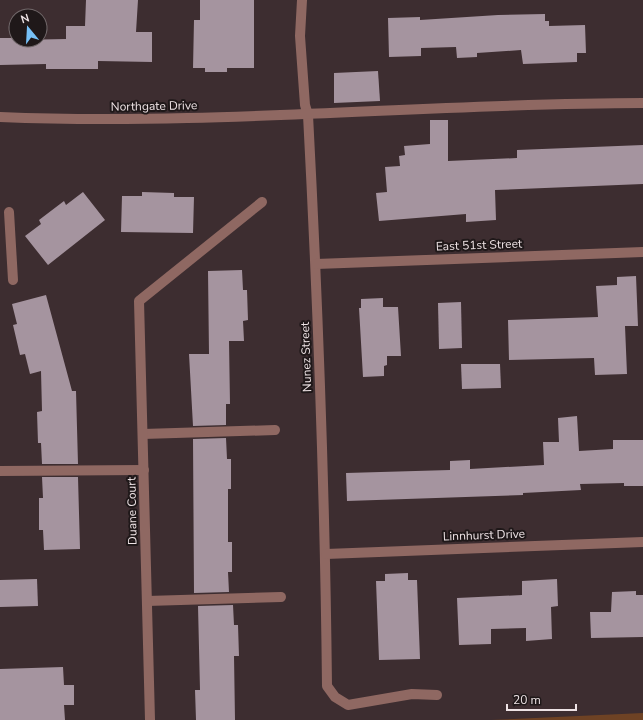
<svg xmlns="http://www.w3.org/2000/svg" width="643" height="720" font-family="'Nunito Sans',sans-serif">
  <rect width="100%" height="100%" fill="#3d2d30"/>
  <!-- green -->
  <path fill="#6e4224" d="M643 713V720H491Z"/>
  <!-- building -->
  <g fill="#a5949f">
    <path d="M86 0H138L136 32H152V62L98 61V69H46V64L0 65V38H16V40L66 39V26H85Z"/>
    <path d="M200 0H254V68H227V72H205V68H193L194 20H200Z"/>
    <path d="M545 14V21H549V26L585 25 586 53H577V62L523 64 521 50 477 53V57L457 58 456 47 421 48V56L389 57 388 18 420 17V20L498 15Z"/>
    <path d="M378 71 380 101 334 103V73Z"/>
    <path d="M430 120H448V161L517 158V150L643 145V184L495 190 496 220 466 222V214L379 221 376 193 387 192 385 167 400 166 399 156 405 155 404 146 430 144Z"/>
    <path d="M83 192 105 220 48 265 25 236 41 224 39 220 64 201 66 205Z"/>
    <path d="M142 192 174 193V197H194L193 233 121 232 122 196H142Z"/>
    <path d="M242 270 243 290H247L248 320 243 321 244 341H229L230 404H226V425L193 426 189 354H209L208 271Z"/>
    <path d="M636 276 638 326H625L627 374 595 375 594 358 509 360 508 320 598 317 596 286 617 285V277Z"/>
    <path d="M46 295 72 391H76L78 464H42L41 443H38L37 412 42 411 41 371 30 374 25 354 20 355 13 325 17 324 12 304Z"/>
    <path d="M383 298V307H398L401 356H387V365L384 366V376L363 377 359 308H361V299Z"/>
    <path d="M461 302 462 348 439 349 438 303Z"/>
    <path d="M461 364H500L501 388 462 389Z"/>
    <path d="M577 416 579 451 613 449V440H643V486H624V483L580 484 581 490 523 493V495L347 501 346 473 450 470V461L470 460V469L544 465 543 442H559L558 418Z"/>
    <path d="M226 438 227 459H231V489H228V542H232V572H228L229 592 194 593 193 439Z"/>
    <path d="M42 477H78L80 549 44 550 43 530H39V498H43Z"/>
    <path d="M408 573V580H417L420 659 379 660 376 581H385V574Z"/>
    <path d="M37 579 38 606 0 607V580Z"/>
    <path d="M557 579 558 606 551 607 552 639 526 641V628L491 629V644L459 645 457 598 522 595V581Z"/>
    <path d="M636 591V595H643V637L591 638 590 612H611L612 592Z"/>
    <path d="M233 605 234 625H238L239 656H234L235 720H196L195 690H200L198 606Z"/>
    <path d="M63 667 64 685H74V705H64L65 720H0V669Z"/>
  </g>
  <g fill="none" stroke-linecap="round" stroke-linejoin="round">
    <!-- minor -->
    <g stroke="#8f6862" stroke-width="10">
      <path d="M302 0 300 36 305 105 308 115C318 305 325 495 327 686L335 697 348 705 412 694 437 695"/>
      <path d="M0 117C215 126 429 103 643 103"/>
      <path d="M9 212 13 280"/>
      <path d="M316 264 643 252"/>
      <path d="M143 434 275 430"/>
      <path d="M0 471 144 470"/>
      <path d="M326 554 643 542"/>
      <path d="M147 601 281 597"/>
      <path d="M150 720 139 301 262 202"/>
    </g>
  </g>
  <g text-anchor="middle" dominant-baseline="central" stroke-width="4" stroke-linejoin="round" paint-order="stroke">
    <!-- street labels -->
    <g font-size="12" fill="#eee3e5" stroke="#1f1819">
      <text transform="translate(154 106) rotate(-1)">Northgate Drive</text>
      <text transform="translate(479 245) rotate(-2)">East 51st Street</text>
      <text transform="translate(306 357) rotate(-92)">Nunez Street</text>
      <text transform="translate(132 511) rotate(-91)">Duane Court</text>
      <text transform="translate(484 535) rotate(-2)">Linnhurst Drive</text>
    </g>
  </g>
  <!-- north arrow -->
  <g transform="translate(28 28) rotate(342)"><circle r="19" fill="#1f1819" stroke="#72696b"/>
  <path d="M0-3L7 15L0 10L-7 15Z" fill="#76c0f7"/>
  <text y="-6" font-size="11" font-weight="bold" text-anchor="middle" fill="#eee3e5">N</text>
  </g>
  <!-- scale -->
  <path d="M507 704v6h69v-6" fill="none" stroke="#eee3e5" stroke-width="2"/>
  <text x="513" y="704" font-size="12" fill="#eee3e5" stroke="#1f1819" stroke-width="3" paint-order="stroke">20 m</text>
</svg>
